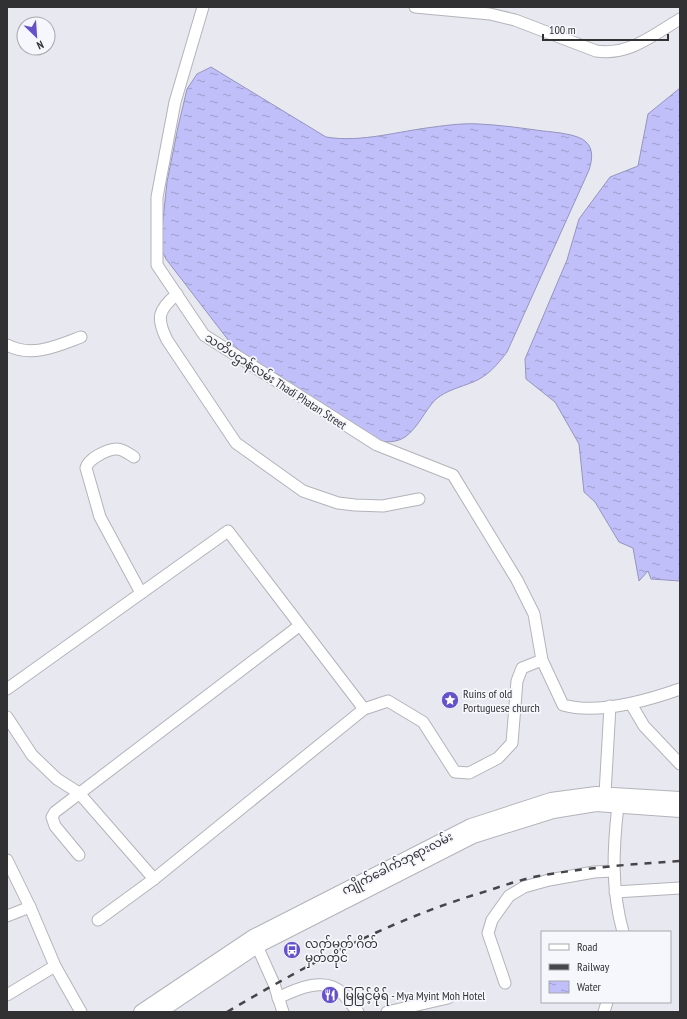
<svg xmlns="http://www.w3.org/2000/svg" width="687" height="1019" font-family="'PT Sans Narrow','Noto Sans Myanmar',sans-serif">
  <defs>
    <pattern id="water-ripples" width="26" height="14" patternUnits="userSpaceOnUse"><rect width="26" height="14" fill="#c0bffa"/><path d="M2 4q2-2 4 0t4 0M15 11q2-2 4 0t4 0" fill="none" stroke="#9d9ccb"/></pattern>
  </defs>
  <rect width="100%" height="100%" fill="#e8e9f0"/>
  <!-- water -->
  <g fill="url(#water-ripples)" stroke="#9594bf">
    <path d="M211 67 326 137C361 143 399 131 434 127 449 125 465 123 479 124 500 125 522 128 543 131 553 132 579 134 586 142 594 149 592 161 589 170L507 352C497 365 488 376 473 382 461 387 447 390 436 399 425 410 418 428 405 437 396 443 386 442 376 441L247 357 229 341 166 259 162 251V229L167 182 178 127 187 89 197 74Z"/>
    <path d="M680 88V581L651 579 648 571 639 581 633 548 619 542 595 502 584 492 579 444 555 402 526 379 525 359 567 260 579 219 610 177 638 166 648 114Z"/>
  </g>
  <g fill="none" stroke-linecap="round" stroke-linejoin="round">
    <defs>
      <g id="minor">
        <path d="M203 7 175 102 157 197V265L204 335 377 445 453 475 517 580 534 614 542 660 563 705C598 715 646 701 680 689"/>
        <path d="M415 7 490 14 515 20 596 51C629 56 653 35 680 19"/>
        <path d="M177 294C158 310 156 318 167 340L236 443 303 491 338 503 355 505 383 506 419 499"/>
        <path d="M7 345C32 358 57 346 81 337"/>
        <path d="M134 457C129 454 123 449 117 449 107 449 88 459 86 468L100 517 141 593"/>
        <path d="M7 689 228 531 364 709"/>
        <path d="M631 704 644 726 680 764"/>
        <path d="M7 717 32 755 57 779 79 793 154 879"/>
        <path d="M605 794 610 706"/>
        <path d="M618 805C613 849 611 889 623 932"/>
        <path d="M79 855 55 826 52 817 55 812 299 626"/>
        <path d="M7 860 30 907 55 966 81 1012"/>
        <path d="M615 892 680 888"/>
        <path d="M7 916 30 907"/>
        <path d="M98 920 154 879 364 709 388 701 423 722 455 772 469 773 498 758 512 743 517 681 522 668 542 660"/>
        <path d="M257 946 274 984 283 1012"/>
        <path d="M505 983 488 933 492 920 509 896 524 887 549 880 594 872 613 871"/>
        <path d="M7 995 55 966"/>
        <path d="M278 998C296 989 325 976 342 993 348 999 352 1006 358 1012"/>
        <path d="M387 1012 448 998"/>
        <path d="M604 1012 607 1002"/>
      </g>
      <g id="major">
        <path d="M141 1012 253 937 471 826 551 800 596 794 680 799"/>
        <path d="M159 1012 257 946 473 836 553 811 596 804 680 810"/>
      </g>
    </defs>
    <!-- minor casing -->
    <use href="#minor" stroke="#b3b3ba" stroke-width="13"/>
    <!-- major casing -->
    <use href="#major" stroke="#b3b3ba" stroke-width="16"/>
    <!-- minor -->
    <use href="#minor" stroke="#fff" stroke-width="11"/>
    <!-- major -->
    <use href="#major" stroke="#fff" stroke-width="14"/>
    <!-- rail -->
    <path stroke="#46464a" stroke-width="2.5" stroke-dasharray="7 7" stroke-linecap="butt" d="M227 1012C312 962 392 919 487 891 502 886 517 881 533 877 582 868 631 864 680 861"/>
  </g>
  <!-- icons -->
  <defs>
    <symbol id="sight-disc" viewBox="-11 -11 22 22"><circle r="9.5" fill="#6551ca" stroke="#f6f6fd"/><path d="M0-6L1.8-2.2L6-1.7L2.9 1.2L3.7 5.4L0 3.3L-3.7 5.4L-2.9 1.2L-6-1.7L-1.8-2.2Z" fill="#fff"/></symbol>
    <symbol id="bus-disc" viewBox="-11 -11 22 22"><circle r="9.5" fill="#6551ca" stroke="#f6f6fd"/><path d="M-5-6H5V4H4V6H2V4H-2V6H-4V4H-5ZM-3.5-4V0h7V-4ZM-3.5 1.2v1.5H-2V1.2ZM2 1.2v1.5H3.5V1.2Z" fill="#fff"/></symbol>
    <symbol id="restaurant-disc" viewBox="-11 -11 22 22"><circle r="9.5" fill="#6551ca" stroke="#f6f6fd"/><path d="M-5-6h1v4h1v-4h1v4h1v-4h1v5L-1.5 .5V6h-2V.5L-5-1ZM5-6V6H3V1.5H1.5Q1.5-4 5-6Z" fill="#fff"/></symbol>
  </defs>
  <g fill-rule="evenodd">
    <use href="#sight-disc" x="440" y="690" width="20" height="20"/>
    <use href="#bus-disc" x="282" y="940" width="20" height="20"/>
    <use href="#restaurant-disc" x="320" y="985" width="20" height="20"/>
  </g>
  <g text-anchor="middle" dominant-baseline="central" stroke-width="3.5" stroke-linejoin="round" paint-order="stroke">
    <!-- street labels -->
    <g font-size="12" fill="#313134" stroke="#f6f6fd">
      <text transform="translate(276 381) rotate(33)">သတိပဌာန်လမ်း Thadi Phatan Street</text>
      <text transform="translate(397 863) rotate(-27)">ကျိုက်ခေါက်ဘုရားလမ်း</text>
    </g>
    <!-- poi labels -->
    <g font-size="12" fill="#313134" stroke="#f6f6fd" text-anchor="start">
      <text x="463" y="693">Ruins of old<tspan x="463" dy="14">Portuguese church</tspan></text>
      <text x="305" y="943">လက်မှတ် ဂိတ်<tspan x="305" dy="14">မှတ်တိုင်</tspan></text>
      <text x="343" y="995">မြမြင့်မိုရ် - Mya Myint Moh Hotel</text>
    </g>
  </g>
  <!-- border -->
  <rect width="687" height="1019" fill="none" stroke="#313134" stroke-width="16"/>
  <!-- legend -->
  <rect x="541" y="931" width="130" height="72" fill="#f6f6fd" stroke="#a7a7ad"/>
  <rect x="549" y="944" width="20" height="6" fill="#ffffff" stroke="#a7a7ad"/>
  <text x="577" y="951" font-size="12" fill="#313134">Road</text>
  <rect x="549" y="964" width="20" height="6" fill="#46464a" stroke="#a7a7ad"/>
  <text x="577" y="971" font-size="12" fill="#313134">Railway</text>
  <rect x="549" y="981" width="20" height="12" fill="url(#water-ripples)" stroke="#a7a7ad"/>
  <text x="577" y="991" font-size="12" fill="#313134">Water</text>
  <!-- north arrow -->
  <g transform="translate(36 36) rotate(155)"><circle r="19" fill="#f6f6fd" stroke="#a7a7ad"/>
  <path d="M0-3L7 15L0 10L-7 15Z" fill="#6551ca"/>
  <text y="-6" font-size="11" font-weight="bold" text-anchor="middle" fill="#313134">N</text>
  </g>
  <!-- scale -->
  <path d="M543 34v6h125v-6" fill="none" stroke="#313134" stroke-width="2"/>
  <text x="549" y="34" font-size="12" fill="#313134" stroke="#f6f6fd" stroke-width="3" paint-order="stroke">100 m</text>
</svg>
